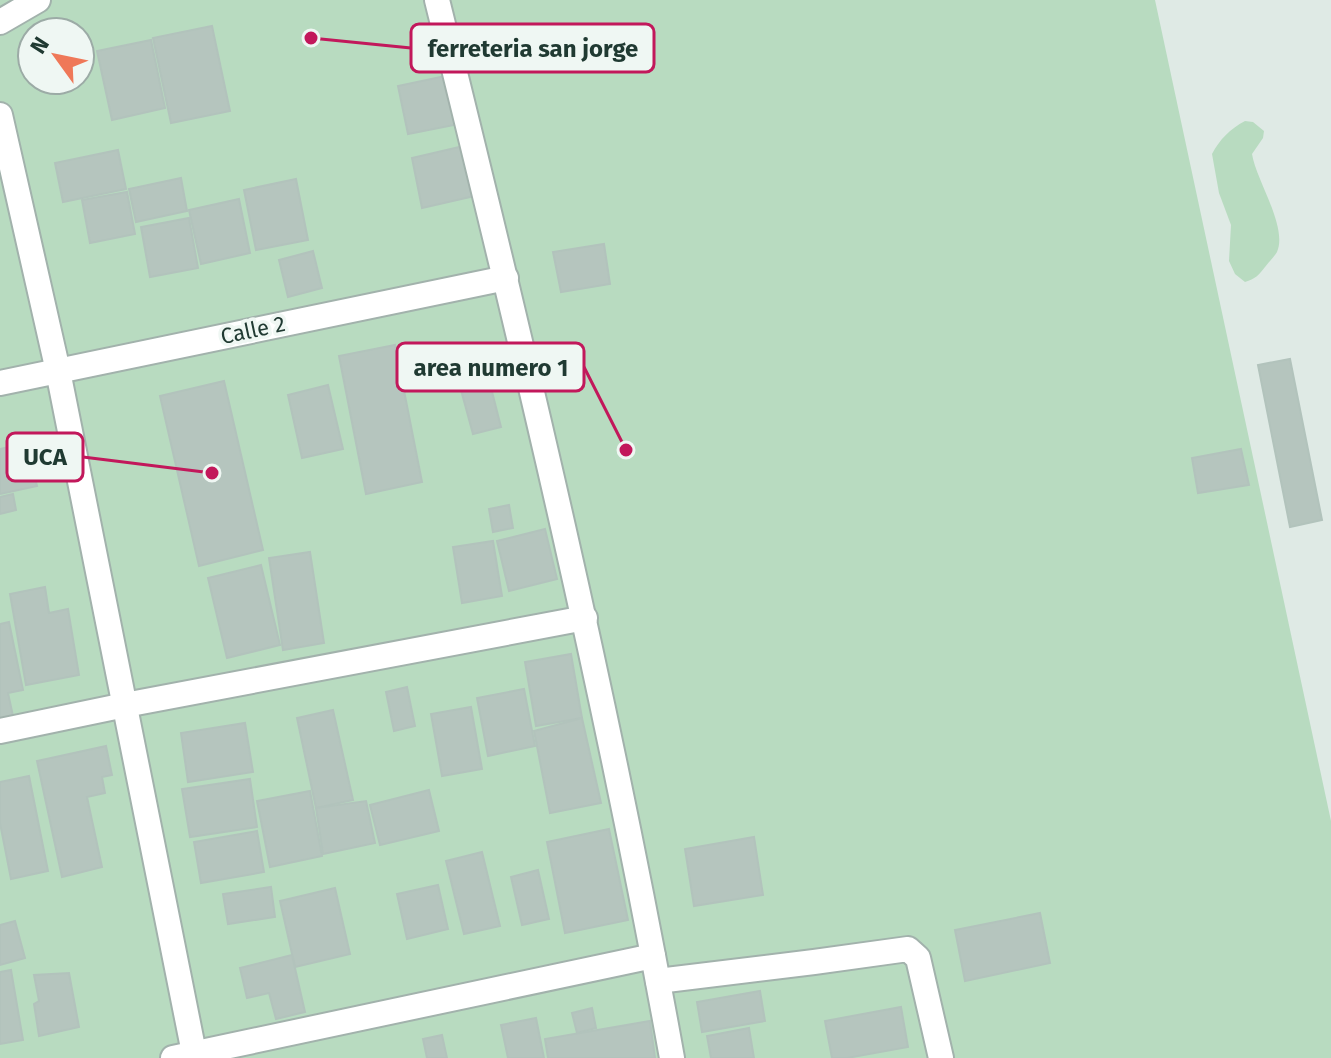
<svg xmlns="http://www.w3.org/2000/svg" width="1331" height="1058" font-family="'Fira Sans',sans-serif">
  <rect width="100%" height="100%" fill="#dfeae5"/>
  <!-- green -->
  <g fill="#b8dbc0" fill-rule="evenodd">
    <path d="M0 0H1155L1331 821V1058H0ZM32 32H80V80H32Z"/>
    <path d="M1245 121 1253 122 1264 131 1263 138 1252 154C1256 180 1288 227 1277 252 1274 257 1269 262 1265 267 1259 275 1255 279 1245 282L1235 274 1229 261 1231 225 1219 193 1212 154C1220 139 1230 129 1245 121Z"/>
  </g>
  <!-- building -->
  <g fill="#b5c5be" stroke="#b2c3bc" stroke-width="2">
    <path d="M212 26 230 111 171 123 153 38Z"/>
    <path d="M151 40 165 108 112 120 97 51Z"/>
    <path d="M455 74 464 123 408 134 398 86Z"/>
    <path d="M468 145 479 195 422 208 412 158Z"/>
    <path d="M118 150 126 189 63 202 55 163Z"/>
    <path d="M181 178 187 211 136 222 129 189Z"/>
    <path d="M296 179 308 240 256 250 244 190Z"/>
    <path d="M127 192 135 234 90 243 82 200Z"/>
    <path d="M239 199 250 253 201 264 189 210Z"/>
    <path d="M189 218 198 268 150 277 141 227Z"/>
    <path d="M604 244 610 284 561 292 553 252Z"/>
    <path d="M313 251 322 288 288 297 279 260Z"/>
    <path d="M395 345 422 482 366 494 339 356Z"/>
    <path d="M1290 359 1322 520 1290 527 1258 365Z"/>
    <path d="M487 372 501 427 473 434 458 379Z"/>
    <path d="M224 381 263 550 199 566 160 396Z"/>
    <path d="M328 385 343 449 302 458 288 395Z"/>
    <path d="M27 443 37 486 0 494V449Z"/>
    <path d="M1241 449 1249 485 1198 493 1192 458Z"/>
    <path d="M13 494 16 510 0 514V497Z"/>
    <path d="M509 505 513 528 493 532 489 509Z"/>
    <path d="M545 529 557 579 509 591 497 541Z"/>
    <path d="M493 541 502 596 462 603 453 547Z"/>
    <path d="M310 552 324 643 283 650 269 558Z"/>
    <path d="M261 565 280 645 227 658 208 578Z"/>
    <path d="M45 587 49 613 68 609 79 675 26 685 10 594Z"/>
    <path d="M9 622 23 690 8 693 13 716 0 719V624Z"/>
    <path d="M571 654 582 718 536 726 525 662Z"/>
    <path d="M407 687 415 726 394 731 386 692Z"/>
    <path d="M524 689 535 746 488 756 477 698Z"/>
    <path d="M471 707 482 769 442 776 431 714Z"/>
    <path d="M333 710 353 800 316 808 297 718Z"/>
    <path d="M582 718 601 803 550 813 534 731Z"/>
    <path d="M245 723 253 772 188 782 181 733Z"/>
    <path d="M106 746 112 775 102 777 105 793 87 797 102 867 62 877 37 761Z"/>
    <path d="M29 776 48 871 11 879 0 823V782Z"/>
    <path d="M250 779 257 827 190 837 182 789Z"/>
    <path d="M429 790 439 831 380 845 370 805Z"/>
    <path d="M310 791 322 856 270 867 257 801Z"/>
    <path d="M366 801 375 843 323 854 316 808Z"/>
    <path d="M609 829 628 920 565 933 547 842Z"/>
    <path d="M257 831 264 872 201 883 194 842Z"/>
    <path d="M754 837 763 895 694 906 685 849Z"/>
    <path d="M482 852 500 926 464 934 446 861Z"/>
    <path d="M538 870 549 919 522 925 511 877Z"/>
    <path d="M438 885 448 929 407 939 397 894Z"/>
    <path d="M271 887 275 917 228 924 223 894Z"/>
    <path d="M335 888 350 954 295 967 280 901Z"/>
    <path d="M1040 913 1050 963 965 981 955 930Z"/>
    <path d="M15 921 25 958 0 965V925Z"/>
    <path d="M292 955 305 1012 276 1019 269 993 247 998 240 968Z"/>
    <path d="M11 970 23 1040 0 1044V972Z"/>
    <path d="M69 973 79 1027 39 1036 34 1004 39 1001 34 975Z"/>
    <path d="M760 991 765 1021 702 1032 697 1002Z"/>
    <path d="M901 1007 908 1047 847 1058H832L825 1021Z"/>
    <path d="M592 1008 596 1028 577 1033 572 1013Z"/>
    <path d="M536 1018 544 1058H508L501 1025Z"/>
    <path d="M650 1021 655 1058H548L545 1039Z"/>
    <path d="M749 1028 754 1058H711L707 1036Z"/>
    <path d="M442 1035 447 1058H427L423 1039Z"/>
  </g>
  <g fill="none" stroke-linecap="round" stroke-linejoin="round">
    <defs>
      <g id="street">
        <path d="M437 0C524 351 608 702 672 1058"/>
        <path d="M0 22 38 0"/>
        <path d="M0 115 58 371 195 1058"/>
        <path d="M0 383 506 278"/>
        <path d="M0 731 125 705 585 618"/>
        <path d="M658 981 814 962 908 949 918 958 941 1058"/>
        <path d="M173 1058 653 956"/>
      </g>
    </defs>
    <!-- street casing -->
    <use href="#street" stroke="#a2b2ac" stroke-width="28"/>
    <!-- street -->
    <use href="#street" stroke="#fff" stroke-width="24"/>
  </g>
  <g text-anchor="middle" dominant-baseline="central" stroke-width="7" stroke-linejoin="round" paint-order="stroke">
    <!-- street labels -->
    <g font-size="22" fill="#203a32" stroke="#eff7f3">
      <text transform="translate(253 330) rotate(-12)">Calle 2</text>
    </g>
  </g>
  <!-- callouts -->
  <path fill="none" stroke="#c2185b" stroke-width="3" d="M311 38L411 48M626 450L584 367M212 473L83 457"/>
  <g fill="#c2185b" stroke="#eff7f3" stroke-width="3">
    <circle cx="311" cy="38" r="8"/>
    <circle cx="626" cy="450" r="8"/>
    <circle cx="212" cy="473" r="8"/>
  </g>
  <g fill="#eff7f3" stroke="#c2185b" stroke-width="3">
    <rect x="411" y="24" width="243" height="48" rx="8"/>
    <rect x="397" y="343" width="187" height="48" rx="8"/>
    <rect x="7" y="433" width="76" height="48" rx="8"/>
  </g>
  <g font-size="24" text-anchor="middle" font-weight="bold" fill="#203a32">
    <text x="533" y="57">ferreteria san jorge</text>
    <text x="491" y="376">area numero 1</text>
    <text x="45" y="465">UCA</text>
  </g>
  <!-- north arrow -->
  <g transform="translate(56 56) rotate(303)"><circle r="38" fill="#eff7f3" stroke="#9caba6" stroke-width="2"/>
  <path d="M0-6L14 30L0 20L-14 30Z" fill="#ef7858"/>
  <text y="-12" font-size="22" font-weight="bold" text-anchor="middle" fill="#203a32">N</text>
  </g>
</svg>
